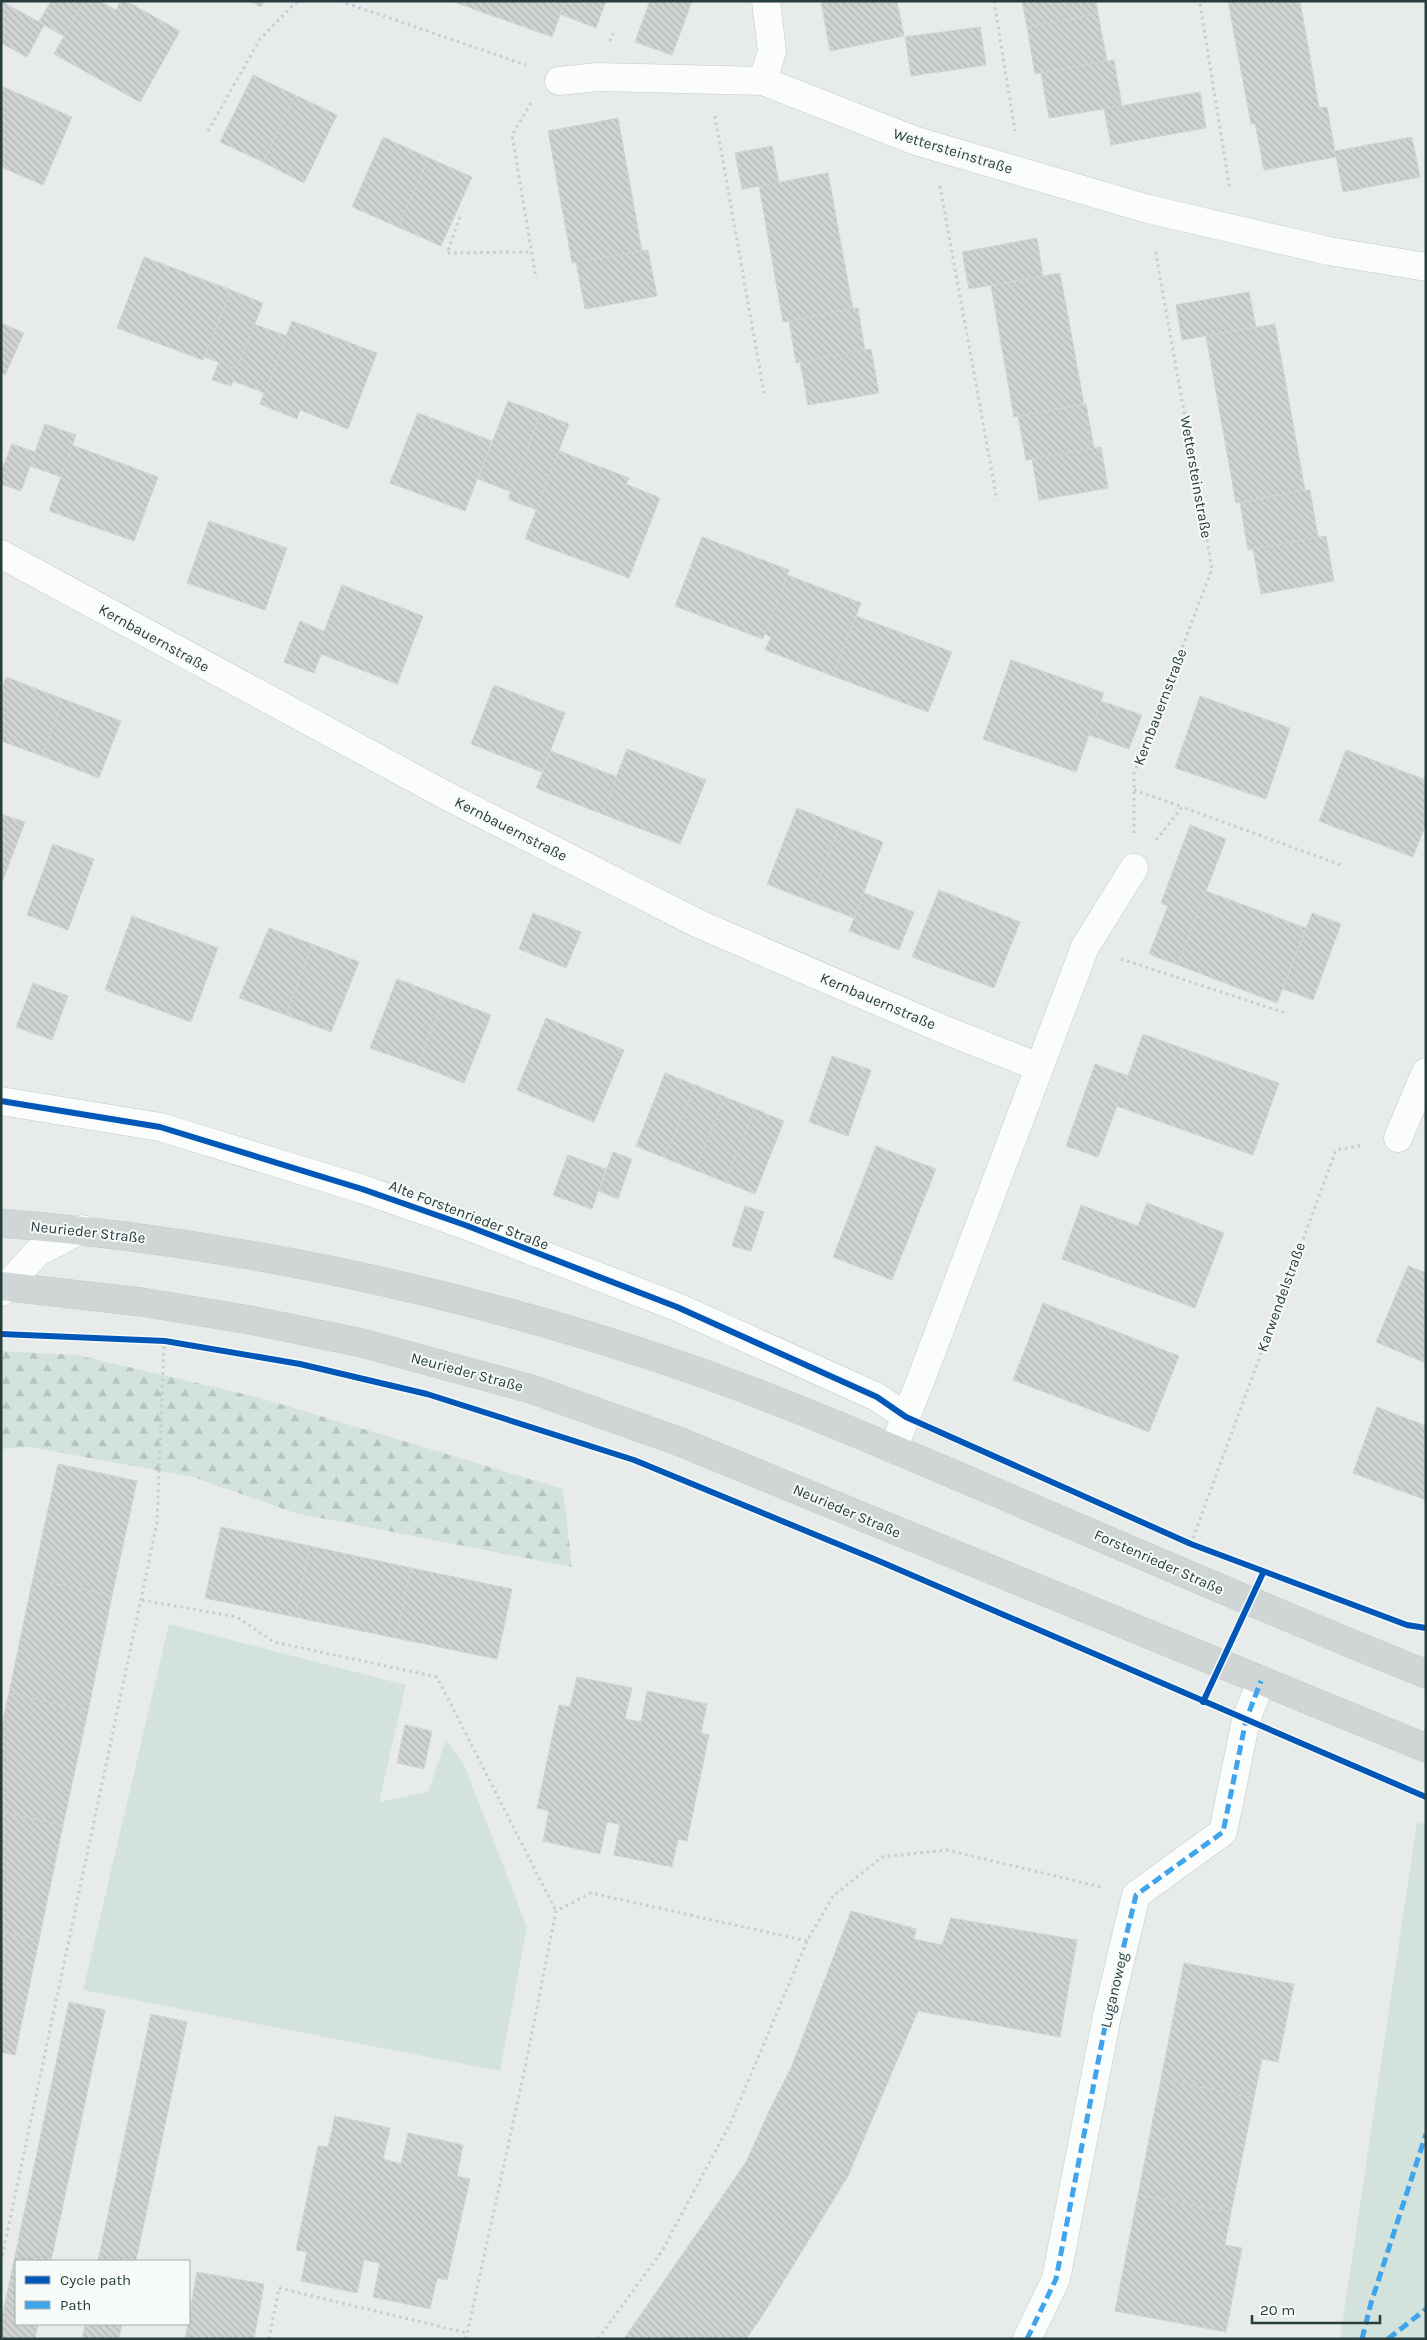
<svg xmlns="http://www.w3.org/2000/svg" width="1427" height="2340" font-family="Karla,sans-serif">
  <defs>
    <pattern id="forest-firs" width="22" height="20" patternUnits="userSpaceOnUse" patternTransform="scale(1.25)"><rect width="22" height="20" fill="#d3e3dc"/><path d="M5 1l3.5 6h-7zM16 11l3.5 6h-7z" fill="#b5c4be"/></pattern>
    <pattern id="building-back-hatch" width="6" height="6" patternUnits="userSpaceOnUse" patternTransform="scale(1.25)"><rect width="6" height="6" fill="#cfd3d2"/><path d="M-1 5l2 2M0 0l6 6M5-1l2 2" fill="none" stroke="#b2b6b5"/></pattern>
  </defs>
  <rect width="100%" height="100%" fill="#e7eceb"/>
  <!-- grass -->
  <g fill="#d3e3dc">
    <path d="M169 1624 406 1685 379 1802 428 1792 446 1739 463 1762 527 1927 500 2071 83 1990Z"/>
    <path d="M1417 1822 1426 1825V2339H1340Z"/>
  </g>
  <!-- forest -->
  <path fill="url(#forest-firs)" d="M1 1351 77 1355 257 1397 563 1489 572 1567 295 1513 193 1477 30 1447 1 1449Z"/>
  <!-- building -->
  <g fill="url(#building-back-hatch)" stroke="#d0d5d4">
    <path d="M1 1 44 25 27 57 1 43Z"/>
    <path d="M51 1H84L64 36 39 22Z"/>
    <path d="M84 1H100L116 10 121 1H126L180 31 140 102 54 54Z"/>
    <path d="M249 1H264L261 7Z"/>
    <path d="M451 1H565L552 37Z"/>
    <path d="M565 1H606L596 28 560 14Z"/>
    <path d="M650 1H692L672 55 635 42Z"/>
    <path d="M897 1 904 36 830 51 821 2Z"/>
    <path d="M1022 1H1096L1098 14 1027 27Z"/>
    <path d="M1228 1H1300L1319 108 1327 107 1336 157 1264 170 1255 123 1251 124Z"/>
    <path d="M1098 14 1107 61 1035 74 1027 27Z"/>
    <path d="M980 27 986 65 911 76 905 37Z"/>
    <path d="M1114 60 1122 106 1049 118 1041 73Z"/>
    <path d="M253 75 295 95 263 162 220 142Z"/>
    <path d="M1 86 72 117 43 185 1 167Z"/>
    <path d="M1200 92 1206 128 1111 145 1104 109Z"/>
    <path d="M295 95 337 115 304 183 263 162Z"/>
    <path d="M618 118 642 251 572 263 548 131Z"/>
    <path d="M383 137 429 158 398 227 352 207Z"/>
    <path d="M1412 137 1420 177 1343 192 1335 151Z"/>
    <path d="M772 146 779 183 742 189 735 153Z"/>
    <path d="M429 158 472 177 441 246 398 227Z"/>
    <path d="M828 173 853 309 783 322 759 186Z"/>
    <path d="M1037 238 1043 276 969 289 962 252Z"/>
    <path d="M648 250 657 296 585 309 576 262Z"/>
    <path d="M144 257 231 290 203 360 117 328Z"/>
    <path d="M1060 273 1084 404 1014 417 991 286Z"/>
    <path d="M231 290 263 303 237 369 205 357Z"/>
    <path d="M1249 292 1256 327 1182 340 1176 305Z"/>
    <path d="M858 308 865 350 796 363 789 321Z"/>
    <path d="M292 321 377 353 348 429 300 410 297 419 260 404Z"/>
    <path d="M1 323 24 333 5 375 1 373Z"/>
    <path d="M254 324 287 336 265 393 233 381 231 386 212 380 219 362 237 369Z"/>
    <path d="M1275 324 1305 490 1236 503 1206 336Z"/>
    <path d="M871 349 879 393 808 405 800 362Z"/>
    <path d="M508 401 541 413 511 492 478 479Z"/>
    <path d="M1086 404 1094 448 1026 460 1018 416Z"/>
    <path d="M418 413 492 441 465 511 390 483Z"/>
    <path d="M541 413 569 424 537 510 508 499Z"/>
    <path d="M45 424 76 435 61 477 30 466Z"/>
    <path d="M12 444 35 452 21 491 1 484V472Z"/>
    <path d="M72 445 158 477 134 541 49 511Z"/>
    <path d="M1101 447 1108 488 1039 500 1032 459Z"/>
    <path d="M559 451 629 478 626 484 660 498 629 578 525 539Z"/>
    <path d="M1305 490H1310L1318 537 1248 550 1240 503Z"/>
    <path d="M209 521 287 548 265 610 187 583Z"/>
    <path d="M1326 536 1334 581 1261 594 1253 549Z"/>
    <path d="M702 537 789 570 763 639 675 606Z"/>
    <path d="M787 575 861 603 833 676 765 650 771 637 765 634Z"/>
    <path d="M342 585 423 616 397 684 316 652Z"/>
    <path d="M856 616 952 652 928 712 833 676Z"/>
    <path d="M300 621 324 631 316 652 321 654 314 673 284 662Z"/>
    <path d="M1011 660 1104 693 1076 772 983 739Z"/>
    <path d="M6 677 63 699 42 756 1 741V691Z"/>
    <path d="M494 685 565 713 542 772 471 744Z"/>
    <path d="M1200 696 1290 728 1266 799 1175 768Z"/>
    <path d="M63 699 121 721 99 778 42 756Z"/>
    <path d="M1101 701 1142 715 1129 749 1089 735Z"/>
    <path d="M627 749 706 780 680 844 602 814Z"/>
    <path d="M1346 750 1426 780V824L1413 857 1319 821Z"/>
    <path d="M551 751 617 777 602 814 536 788Z"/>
    <path d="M797 808 840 825 810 901 767 884Z"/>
    <path d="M1 814 25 822 1 885Z"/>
    <path d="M840 825 883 842 854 918 810 901Z"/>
    <path d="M1190 825 1226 839 1178 965 1149 954 1168 906 1161 903Z"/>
    <path d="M53 844 94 859 68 930 27 915Z"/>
    <path d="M939 890 1020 922 994 988 912 957Z"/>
    <path d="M1206 891 1306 928 1277 1003 1178 965Z"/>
    <path d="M864 893 914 912 899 950 849 931Z"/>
    <path d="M533 913 581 932 566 968 519 949Z"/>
    <path d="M1312 913 1341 924 1313 1000 1283 989Z"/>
    <path d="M132 916 218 948 191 1022 105 990Z"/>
    <path d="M269 928 312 944 286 1015 239 998Z"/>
    <path d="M312 944 359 962 331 1032 286 1015Z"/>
    <path d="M397 979 445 997 418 1065 370 1048Z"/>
    <path d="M33 983 68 996 52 1040 16 1027Z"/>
    <path d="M445 997 491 1015 464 1083 418 1065Z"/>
    <path d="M546 1018 624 1050 594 1122 517 1090Z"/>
    <path d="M1143 1034 1279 1083 1253 1155 1117 1106Z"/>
    <path d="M832 1056 871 1070 848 1136 809 1122Z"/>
    <path d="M1095 1064 1128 1076 1098 1157 1066 1146Z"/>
    <path d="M665 1073 695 1085 665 1158 636 1146Z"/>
    <path d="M695 1085 725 1097 695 1170 665 1158Z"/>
    <path d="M725 1097 755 1109 725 1182 695 1170Z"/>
    <path d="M755 1109 784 1121 755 1194 725 1182Z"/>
    <path d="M876 1146 936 1169 892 1280 833 1257Z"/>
    <path d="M613 1152 632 1159 618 1199 599 1191Z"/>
    <path d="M568 1155 606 1169 592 1209 553 1195Z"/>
    <path d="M1147 1203 1224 1233 1195 1308 1062 1259 1081 1205 1138 1226Z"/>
    <path d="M745 1206 764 1212 751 1251 732 1246Z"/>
    <path d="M1408 1266 1426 1273V1363L1376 1342Z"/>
    <path d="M1043 1303 1179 1356 1149 1432 1013 1380Z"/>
    <path d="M1377 1407 1426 1426V1500L1353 1473Z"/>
    <path d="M58 1464 137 1481 112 1596 33 1578Z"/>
    <path d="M221 1527 310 1546 295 1617 205 1598Z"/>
    <path d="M310 1546 411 1568 396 1638 295 1617Z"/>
    <path d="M411 1568 512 1589 497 1659 396 1638Z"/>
    <path d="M33 1578 112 1596 88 1711 9 1693Z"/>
    <path d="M577 1677 632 1688 625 1719 641 1722 647 1691 707 1704 701 1733 709 1735 687 1841 678 1839 672 1867 614 1855 620 1824 607 1822 600 1854 543 1841 549 1811 537 1808 559 1705 570 1707Z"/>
    <path d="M9 1693 88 1711 63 1825 1 1812V1728Z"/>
    <path d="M405 1725 432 1731 424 1769 397 1763Z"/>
    <path d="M1 1812 63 1825 39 1940 1 1932Z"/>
    <path d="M851 1911 916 1929 914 1939 942 1945 951 1918 1077 1940 1060 2037 918 2011 848 2176 761 2318 746 2339H624L746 2162 771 2107 791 2068Z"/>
    <path d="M1 1932 39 1940 15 2055 1 2052Z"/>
    <path d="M1184 1963 1294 1984 1278 2062 1262 2059 1254 2098 1161 2079Z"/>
    <path d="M69 2002 105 2010 51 2261H16V2320L2 2317Z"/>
    <path d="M151 2014 187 2022 136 2261H98Z"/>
    <path d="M1161 2079 1254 2098 1231 2212 1138 2195Z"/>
    <path d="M335 2116 390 2128 383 2159 401 2164 408 2133 463 2145 457 2176 470 2179 447 2280 437 2278 430 2309 373 2297 380 2263 364 2260 357 2293 301 2281 307 2252 296 2250 318 2146 328 2147Z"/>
    <path d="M1138 2195 1231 2212 1225 2245 1242 2248 1226 2332 1115 2311Z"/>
    <path d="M197 2272 264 2284 254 2339H185Z"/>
    <path d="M2 2317 16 2320V2324H38L35 2339H1Z"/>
    <path d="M85 2324H122L119 2339H82Z"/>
  </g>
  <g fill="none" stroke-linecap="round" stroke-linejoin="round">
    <defs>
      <g id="minor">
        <path d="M559 81 598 77 763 81 916 141 1148 209 1329 251 1426 267"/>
        <path d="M763 81 772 51 766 1"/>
        <path d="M1 554 447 796 699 924 945 1030 1039 1067"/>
        <path d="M1 1101 160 1127 362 1189 465 1225 677 1307 877 1397 906 1417"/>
        <path d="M1398 1138 1426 1072"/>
        <path d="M1 1292 38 1252 82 1229"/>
        <path d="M893 1449 920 1382 1085 947 1134 868"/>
        <path d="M1027 2339 1056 2279 1107 2016 1136 1895 1223 1832 1246 1720 1261 1681"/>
      </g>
      <g id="major">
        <path d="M1 1223C222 1241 448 1288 658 1358 765 1393 870 1439 974 1483 1124 1547 1274 1613 1426 1674"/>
        <path d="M1 1286 141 1302 250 1320 362 1343 531 1389 678 1441 1426 1748"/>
      </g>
    </defs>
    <!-- minor casing -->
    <use href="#minor" stroke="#c4c9c8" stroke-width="29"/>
    <!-- major casing -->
    <use href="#major" stroke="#c3caca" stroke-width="29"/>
    <!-- path -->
    <g stroke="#c7cdcd" stroke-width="3" stroke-dasharray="2.5 4" stroke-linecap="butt">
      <path d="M340 1 526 65"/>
      <path d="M994 1 1015 131"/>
      <path d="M1200 4 1230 190"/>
      <path d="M610 41 613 33"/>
      <path d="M531 103 512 135 536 278"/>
      <path d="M715 116 764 393"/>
      <path d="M208 131 260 39 295 3 306 1"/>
      <path d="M940 186 997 500"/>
      <path d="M460 217 447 253 531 252"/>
      <path d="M1134 790 1182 807"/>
      <path d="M1134 833V774L1212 569 1155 249"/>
      <path d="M1156 840 1182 807 1341 865"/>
      <path d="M1121 959 1285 1013"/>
      <path d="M1193 1538 1336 1150 1363 1145"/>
      <path d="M142 1600 237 1617 274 1642 437 1677 556 1911"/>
      <path d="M1 2262 157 1523 164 1344"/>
      <path d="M269 2339 279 2288 467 2333"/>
      <path d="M466 2339 525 2068 556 1911 591 1893 807 1941"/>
      <path d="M598 2339 662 2251 731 2122 807 1941 833 1896 882 1857 947 1850 1101 1887"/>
    </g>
    <!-- minor -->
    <use href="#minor" stroke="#fbfcfc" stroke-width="28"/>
    <!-- major -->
    <use href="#major" stroke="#d0d6d6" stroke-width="28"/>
    <!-- quiet -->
    <g stroke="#3ea4ec" stroke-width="5" stroke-dasharray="10 5" stroke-linecap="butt">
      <path d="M1027 2339 1056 2279 1107 2016 1136 1895 1223 1832 1246 1720 1261 1681"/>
      <path d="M1362 2339 1371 2303 1426 2134"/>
      <path d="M1388 2339 1426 2309"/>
    </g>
    <defs>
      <g id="cycleway">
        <path d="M1 1101 160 1127 362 1189 465 1225 677 1307 877 1397 906 1417 1191 1544 1407 1625 1426 1628"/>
        <path d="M1 1334 165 1341 300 1364 427 1394 634 1460 879 1561 1426 1797"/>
        <path d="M1203 1702 1263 1573"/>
      </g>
    </defs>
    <!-- cycleway casing -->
    <use href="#cycleway" stroke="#f6faf9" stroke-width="9"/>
    <!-- cycleway -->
    <use href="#cycleway" stroke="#0057b8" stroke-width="6"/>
  </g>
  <g text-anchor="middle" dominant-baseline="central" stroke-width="4" stroke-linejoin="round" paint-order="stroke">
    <!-- street labels -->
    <g font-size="15" fill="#273d3d" stroke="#f6faf9">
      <text transform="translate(953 151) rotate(17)">Wettersteinstraße</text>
      <text transform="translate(1196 477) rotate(80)">Wettersteinstraße</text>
      <text transform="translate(154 638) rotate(29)">Kernbauernstraße</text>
      <text transform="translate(1160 707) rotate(-69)">Kernbauernstraße</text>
      <text transform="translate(511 829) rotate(27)">Kernbauernstraße</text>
      <text transform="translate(878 1001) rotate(23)">Kernbauernstraße</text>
      <text transform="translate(469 1215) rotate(21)">Alte Forstenrieder Straße</text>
      <text transform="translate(88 1232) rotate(6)">Neurieder Straße</text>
      <text transform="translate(1281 1297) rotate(-70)">Karwendelstraße</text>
      <text transform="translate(467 1372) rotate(15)">Neurieder Straße</text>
      <text transform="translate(847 1511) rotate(23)">Neurieder Straße</text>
      <text transform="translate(1159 1562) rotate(24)">Forstenrieder Straße</text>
      <text transform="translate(1114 1990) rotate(-77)">Luganoweg</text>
    </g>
  </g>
  <!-- border -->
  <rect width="1427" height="2340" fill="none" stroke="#273d3d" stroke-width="5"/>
  <!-- legend -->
  <rect x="15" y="2260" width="175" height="65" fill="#f6faf9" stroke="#a3aeae"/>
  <rect x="25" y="2276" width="25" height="8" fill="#0057b8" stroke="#a3aeae"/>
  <text x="60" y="2285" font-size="15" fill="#273d3d">Cycle path</text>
  <rect x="25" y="2301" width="25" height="8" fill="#3ea4ec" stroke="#a3aeae"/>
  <text x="60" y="2310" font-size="15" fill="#273d3d">Path</text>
  <!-- scale -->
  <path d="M1252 2315v8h128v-8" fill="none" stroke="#273d3d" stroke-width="2.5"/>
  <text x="1260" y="2315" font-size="15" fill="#273d3d" stroke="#f6faf9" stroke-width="4" paint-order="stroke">20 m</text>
</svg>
